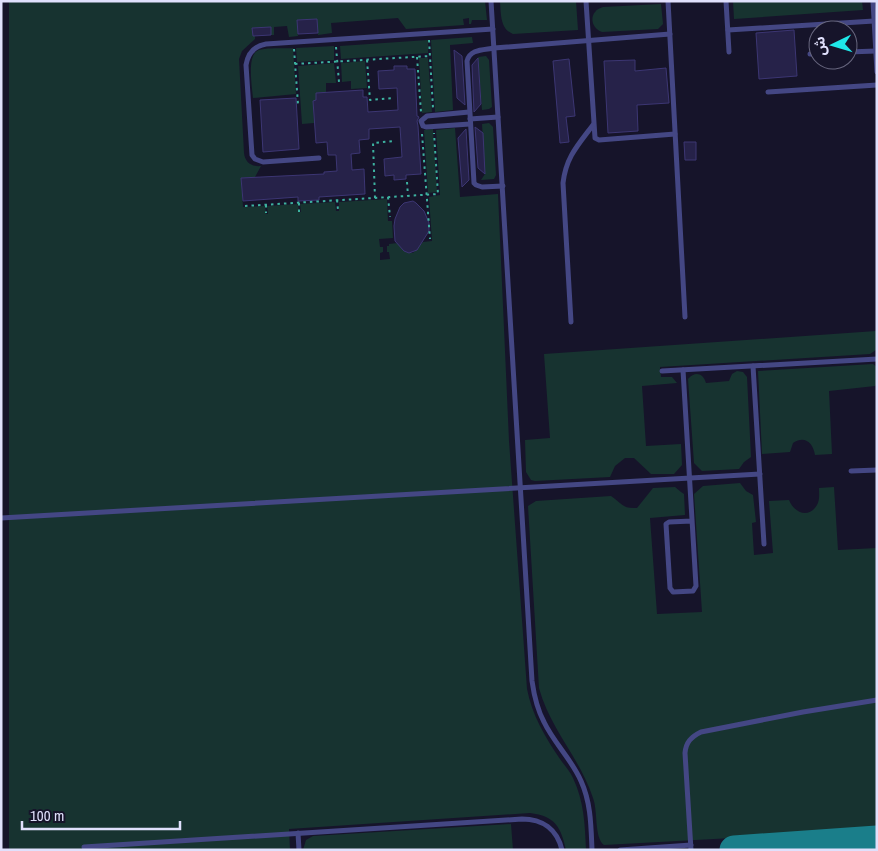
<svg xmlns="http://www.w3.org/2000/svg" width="878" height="851" font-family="'Archivo Narrow','Noto Sans Arabic',sans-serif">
  <rect width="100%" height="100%" fill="#16142a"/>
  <!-- green -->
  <g fill="#173330">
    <path d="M9 1H485L487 20H472L471 24H469V18L463 19 464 25 406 29 398 18 331 23 332 33 318 35 317 19 297 20 298 36 289 37 287 26 274 27V35H271V27L253 28V36H255V39L242 51 239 59 244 153C245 162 251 167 261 166L255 177 241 178 243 207 265 206 266 214H268L267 206 298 204 299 212H301L300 204 335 202 336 211H339V202L387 199 388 221H392L393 238 379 239 380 247H383V252L380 253V260L390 259 389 252H387V246H389V244L398 243 404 251 413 253 423 242 432 241 429 197 440 195 436 130 455 128 460 197 498 194 509 441 527 689C532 715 545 737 560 759 564 765 570 771 573 778 584 801 585 825 586 850H566C561 827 555 816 530 813L289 829 290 850H9Z"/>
    <path d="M500 1H576L578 30 513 34C500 29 501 14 500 1Z"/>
    <path d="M733 1H862L863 10 734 19Z"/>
    <path d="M661 4 663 24 658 29 602 32C589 27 589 11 603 7Z"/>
    <path d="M472 37 473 43 450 45 453 110 435 112 431 40Z"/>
    <path d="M428 40V53L341 59 340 46Z"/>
    <path d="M334 46V60L297 62 296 48Z"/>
    <path d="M293 48 296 94 253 98C252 87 247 57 257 51 264 47 285 49 293 48Z"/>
    <path d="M486 56 489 60 492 107 489 109 482 110 478 57Z"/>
    <path d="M419 58H428L432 112 422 113Z"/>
    <path d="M365 61 367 88 351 89V81L342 82 341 63Z"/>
    <path d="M334 63 336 83H326V92L316 93V100L313 101 314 123 302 124 298 66Z"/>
    <path d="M489 123 493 127 496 175 494 179 481 180 485 174 482 124Z"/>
    <path d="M433 129 437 192 428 193 424 130Z"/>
    <path d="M876 331V350L870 354 660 367 661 377H672L677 383 642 386 646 446 681 444 682 465 674 474H651L634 458H625L615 466 610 477 535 481 531 480 526 472 525 440 550 438 544 354Z"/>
    <path d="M873 364 877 367V384L875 386 829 391 832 454 815 455C813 443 805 435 793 443L790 452 762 454 758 371Z"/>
    <path d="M737 371 743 372 747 377 751 457 744 462 739 469 702 471 694 463 688 379C695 371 703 373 706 383L729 381 732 374Z"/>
    <path d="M740 483 746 491 753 495 756 522 752 523 754 555 773 553 769 501 789 500C794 513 809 519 817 505 820 500 819 493 819 488L834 487 838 550 877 548V830L604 845C594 838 598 810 593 798 580 758 550 729 539 688L528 506 536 501 611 496C622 503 622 509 637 508L653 488 675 487 681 492 684 494 685 515 650 518 657 614 702 612 694 494 703 486Z"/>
    <path d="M511 824 513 850H303L306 840 313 836Z"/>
  </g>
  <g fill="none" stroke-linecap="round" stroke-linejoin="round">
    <!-- taxiway -->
    <path stroke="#1a7e8a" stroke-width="29" d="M734 850 877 840"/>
  </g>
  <!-- building -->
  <g fill="#262249" stroke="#3c3673">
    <path d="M317 19 318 33 298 34 297 20Z"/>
    <path d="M271 27V35L253 36 252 28Z"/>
    <path d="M794 30 797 76 759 79 756 33Z"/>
    <path d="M454 50 462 56 465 105 457 98Z"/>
    <path d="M478 58 481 104 474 112 472 65Z"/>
    <path d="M569 59 575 116 566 117 569 142 560 143 553 61Z"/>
    <path d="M635 60V71L666 68 669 103 637 105 638 131 608 133 604 61Z"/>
    <path d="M394 66H407V69H415L417 116 419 117 417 121 418 126 421 174 406 175V179L394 180V175L385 176 384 159 402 157 400 127 369 129V139L359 140 360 153 351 154 352 170 364 169 365 194 319 197V200L298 201V197L243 201 241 178 324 174V172L337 171 336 155H328L327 142 316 143 313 101 316 100V93L363 90V97H367L368 112 398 110 397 88 379 89 378 71 394 70Z"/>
    <path d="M296 98 299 149 263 152 260 100Z"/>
    <path d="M475 127 483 133 485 174 478 168Z"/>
    <path d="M466 129 469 180 462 187 458 138Z"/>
    <path d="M684 142H696V160H685Z"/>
    <path d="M413 201 416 203 424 211 429 223V231L417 250 409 253 404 251 395 241 394 226 395 219 400 207 404 203Z"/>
  </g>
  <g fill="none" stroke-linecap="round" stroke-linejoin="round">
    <!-- path -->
    <g stroke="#3db2a0" stroke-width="2" stroke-dasharray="2.5 4" stroke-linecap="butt">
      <path d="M429 40 433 108"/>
      <path d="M336 47 339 82"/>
      <path d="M294 49 298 104"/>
      <path d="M417 57 421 112"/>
      <path d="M367 60 370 100 394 98"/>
      <path d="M295 64 430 56"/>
      <path d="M422 134 430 239"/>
      <path d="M407 182 408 196"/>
      <path d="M388 197 390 217"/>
      <path d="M375 198 373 143 394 141"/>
      <path d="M337 200 338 210"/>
      <path d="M299 203V212"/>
      <path d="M266 205V213"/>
      <path d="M245 206 438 194 434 133"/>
    </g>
    <!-- lane -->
    <g stroke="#444784" stroke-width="5">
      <path d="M491 1 532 681C534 695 537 709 544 722 554 743 572 760 581 781 591 803 591 826 592 850"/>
      <path d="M586 1 595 138 599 140 675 134"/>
      <path d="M668 1 685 317"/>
      <path d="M726 1 729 52"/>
      <path d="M873 1 877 72"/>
      <path d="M728 30 874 21"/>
      <path d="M848 52 876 51"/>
      <path d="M810 54H818"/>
      <path d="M768 92 877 85"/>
      <path d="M469 112 427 116 421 121 423 126 426 127 470 124"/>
      <path d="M470 119 498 117"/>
      <path d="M319 158 263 162 255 159 252 155 246 65C248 53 254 46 266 44L493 29"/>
      <path d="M503 186 482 187 476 185 474 183 467 61C470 49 483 50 494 48L670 34"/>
      <path d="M571 322 563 183C566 157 578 145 593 125"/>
      <path d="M753 366 764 544"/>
      <path d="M683 370 696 586 693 591 673 592 670 588 666 524 669 522 692 521"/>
      <path d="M662 371 877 359"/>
      <path d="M851 471 877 470"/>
      <path d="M1 518 760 474"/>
      <path d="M298 833 299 850"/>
      <path d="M84 847 522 819C542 819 557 829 562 850"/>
      <path d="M620 850 691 845"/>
      <path d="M691 850 685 753C686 742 691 737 701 732L803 712 877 700"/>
    </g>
  </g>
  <!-- border -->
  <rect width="878" height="851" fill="none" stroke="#e0e0fc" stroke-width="5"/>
  <!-- north arrow -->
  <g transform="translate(833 45) rotate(265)"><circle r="24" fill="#16142a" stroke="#67667e"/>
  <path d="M0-4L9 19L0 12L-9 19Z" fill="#1fe8e9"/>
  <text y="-8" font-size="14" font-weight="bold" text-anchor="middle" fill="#e0e0fc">ش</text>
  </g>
  <!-- scale -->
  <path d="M22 821v8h158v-8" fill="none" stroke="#e0e0fc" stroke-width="2.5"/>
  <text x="30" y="821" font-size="15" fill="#e0e0fc" stroke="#16142a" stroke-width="4" paint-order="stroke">100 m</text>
</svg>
